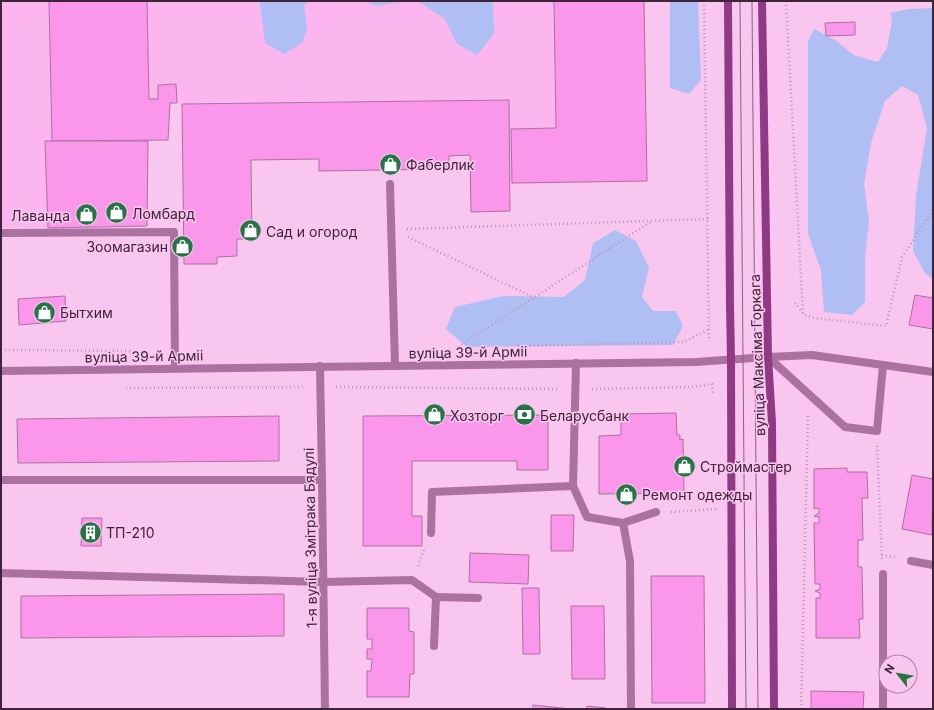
<svg xmlns="http://www.w3.org/2000/svg" width="934" height="710" font-family="Inter,sans-serif">
  <rect width="100%" height="100%" fill="#f9c6ef"/>
  <!-- built -->
  <path fill="#fcb6ef" d="M1 1H644L647 181 510 184 509 100 170 103 168 140 148 141 147 226 48 228 1 227Z"/>
  <!-- green -->
  <g fill="#b0bff3">
    <path d="M259 1H309L304 5 307 28 303 42 284 54 265 43 260 4Z"/>
    <path d="M366 1H407L376 6Z"/>
    <path d="M417 1H493L494 34 477 55 457 44 444 18Z"/>
    <path d="M670 1H698L701 80 689 94 670 88Z"/>
    <path d="M933 8V279L925 273 913 251 916 196 927 128 918 95 902 86 885 101 871 143 864 184 869 221 865 258V302L852 315 824 312 821 270 808 234V41L814 29 835 40 854 55 878 62 887 48 892 21 890 13 909 9Z"/>
    <path d="M615 230 636 241 649 268 642 297 653 311H676L683 326 673 345 467 347 446 329 455 307 503 296 564 297 585 280 593 243Z"/>
  </g>
  <!-- building -->
  <g fill="#fb97eb" stroke="#ab71a1">
    <path d="M49 1H147L149 99H158V85L176 84 177 103H170L168 140 52 141Z"/>
    <path d="M554 1H644L647 181 512 183 511 129 556 128Z"/>
    <path d="M855 22V35L826 36 825 23Z"/>
    <path d="M509 100 510 211 471 212 470 155 449 156V169L319 171V159L251 160 252 239H237V256L217 257V264H184L182 104Z"/>
    <path d="M45 141H148L147 226 48 228Z"/>
    <path d="M915 295 933 298V329L909 325Z"/>
    <path d="M65 296 66 321 19 325 18 299Z"/>
    <path d="M676 413 677 435H680V440L683 439 684 493 599 494V436L621 435V414Z"/>
    <path d="M548 415V470H517V461H412V516H422V546H363V416Z"/>
    <path d="M279 416V461L18 463 17 419Z"/>
    <path d="M847 468V472H867L868 498H862L863 540H858V567H862L863 619H859L860 638H816V598H820V593L815 591 820 589V584H815L814 523H819V517L814 516 819 513V508L814 509V469Z"/>
    <path d="M912 475 933 479 932 535 902 529Z"/>
    <path d="M551 515H574L573 551H551Z"/>
    <path d="M82 518H102L101 546H81Z"/>
    <path d="M470 553 529 555 528 584 469 582Z"/>
    <path d="M651 576H704L705 703H652Z"/>
    <path d="M522 588H539L540 654H523Z"/>
    <path d="M284 594V636L21 638V596Z"/>
    <path d="M571 606H604L605 679H572Z"/>
    <path d="M367 608H409V631L414 632V674H410L409 697H367V671H371L372 659H367V649H372V639H367Z"/>
    <path d="M811 691 864 692 863 709H811Z"/>
    <path d="M533 705 570 709H533Z"/>
    <path d="M587 706 606 708V709H587Z"/>
  </g>
  <g fill="none" stroke-linecap="round" stroke-linejoin="round">
    <!-- path -->
    <g stroke="#c095b8" stroke-width="2.5" stroke-dasharray="1 3" stroke-linecap="butt">
      <path d="M704 1 709 341"/>
      <path d="M786 1 803 314 814 318 886 326 902 257 933 210"/>
      <path d="M407 229 708 219"/>
      <path d="M408 237 535 298"/>
      <path d="M795 303 803 313"/>
      <path d="M518 346 684 342 709 329"/>
      <path d="M458 347 652 221"/>
      <path d="M1 350 136 351"/>
      <path d="M336 387 559 389"/>
      <path d="M126 388 305 387"/>
      <path d="M592 389 691 387 712 384 713 395"/>
      <path d="M877 446 882 559"/>
      <path d="M671 512 716 509"/>
      <path d="M882 555 895 557"/>
      <path d="M418 566 425 547"/>
      <path d="M801 709 808 415"/>
    </g>
    <!-- service -->
    <g stroke="#ab71a1" stroke-width="8">
      <path d="M390 184 395 366"/>
      <path d="M1 233 174 232 175 368"/>
      <path d="M768 357 845 427 877 431 883 365"/>
      <path d="M576 363 573 486 587 517 623 523 656 512"/>
      <path d="M1 480H322"/>
      <path d="M623 523 630 561 631 709"/>
      <path d="M431 533 432 492 573 486"/>
      <path d="M911 561 933 565"/>
      <path d="M1 573 323 582 412 580 436 597 434 646"/>
      <path d="M883 574V709"/>
      <path d="M436 597 478 598"/>
    </g>
    <!-- minor -->
    <g stroke="#ab71a1" stroke-width="8">
      <path d="M768 357 812 355 933 372"/>
      <path d="M320 366 322 480 325 709"/>
    </g>
    <!-- tertiary -->
    <path stroke="#ab71a1" stroke-width="8" d="M1 371 696 362 768 357"/>
    <!-- secondary -->
    <g stroke="#903a85" stroke-width="8">
      <path d="M728 1 730 307 731 360 732 709"/>
      <path d="M762 1 768 357 772 423 774 709"/>
    </g>
    <!-- tram -->
    <g stroke="#866380" stroke-width="1">
      <path d="M740 1 746 709"/>
      <path d="M752 1 758 709"/>
    </g>
  </g>
  <!-- icons -->
  <defs>
    <symbol id="shop-disc" viewBox="-11 -11 22 22"><circle r="9.5" fill="#257443" stroke="#f9c6ef"/><path d="M-5-2.5h2.3a2.7 3.5 0 0 1 5.4 0H5L5.5 6h-11ZM-1.5-2.5h3a1.5 2.3 0 0 0-3 0Z" fill="#fff"/></symbol>
    <symbol id="bank-disc" viewBox="-11 -11 22 22"><circle r="9.5" fill="#257443" stroke="#f9c6ef"/><path d="M-6-4H6V4H-6ZM0-2.3a2.3 2.3 0 1 0 0 4.6a2.3 2.3 0 1 0 0-4.6Z" fill="#fff"/></symbol>
    <symbol id="building-disc" viewBox="-11 -11 22 22"><circle r="9.5" fill="#257443" stroke="#f9c6ef"/><path d="M-4-6H4V6H1V3H-1V6H-4ZM-2.5-4.3h1.7v1.8h-1.7ZM.8-4.3h1.7v1.8H.8ZM-2.5-1h1.7V.8h-1.7ZM.8-1h1.7V.8H.8Z" fill="#fff"/></symbol>
  </defs>
  <g fill-rule="evenodd">
    <use href="#shop-disc" x="378" y="152" width="25" height="25"/>
    <use href="#shop-disc" x="104" y="200" width="25" height="25"/>
    <use href="#shop-disc" x="74" y="202" width="25" height="25"/>
    <use href="#shop-disc" x="238" y="218" width="25" height="25"/>
    <use href="#shop-disc" x="170" y="234" width="25" height="25"/>
    <use href="#shop-disc" x="32" y="300" width="25" height="25"/>
    <use href="#shop-disc" x="422" y="402" width="25" height="25"/>
    <use href="#bank-disc" x="512" y="402" width="25" height="25"/>
    <use href="#shop-disc" x="672" y="454" width="25" height="25"/>
    <use href="#shop-disc" x="614" y="482" width="25" height="25"/>
    <use href="#building-disc" x="78" y="520" width="25" height="25"/>
  </g>
  <g text-anchor="middle" dominant-baseline="central" stroke-width="3" stroke-linejoin="round" paint-order="stroke">
    <!-- poi labels -->
    <g font-size="14" fill="#3d2439" stroke="#f9c6ef" text-anchor="start">
      <text x="406" y="164">Фаберлик</text>
      <text x="132" y="213">Ломбард</text>
      <text x="70" y="215" text-anchor="end">Лаванда</text>
      <text x="266" y="231">Сад и огород</text>
      <text x="168" y="246" text-anchor="end">Зоомагазин</text>
      <text x="60" y="312">Бытхим</text>
      <text x="450" y="415">Хозторг</text>
      <text x="540" y="415">Беларусбанк</text>
      <text x="700" y="466">Строймастер</text>
      <text x="642" y="494">Ремонт одежды</text>
      <text x="106" y="532">ТП-210</text>
    </g>
    <!-- street labels -->
    <g font-size="14" fill="#3d2439" stroke="#f9c6ef">
      <text transform="translate(468 352) rotate(-1)">вуліца 39-й Арміі</text>
      <text transform="translate(757 355) rotate(-92)">вуліца Максіма Горкага</text>
      <text transform="translate(144 356) rotate(-1)">вуліца 39-й Арміі</text>
      <text transform="translate(310 538) rotate(-91)">1-я вуліца Змітрака Бядулі</text>
    </g>
  </g>
  <!-- border -->
  <rect width="934" height="710" fill="none" stroke="#3d2439" stroke-width="4"/>
  <!-- north arrow -->
  <g transform="translate(898 674) rotate(301)"><circle r="19" fill="#f9c6ef" stroke="#ae85a6"/>
  <path d="M0-3L7 15L0 10L-7 15Z" fill="#257443"/>
  <text y="-6" font-size="11" font-weight="bold" text-anchor="middle" fill="#3d2439">N</text>
  </g>
</svg>
